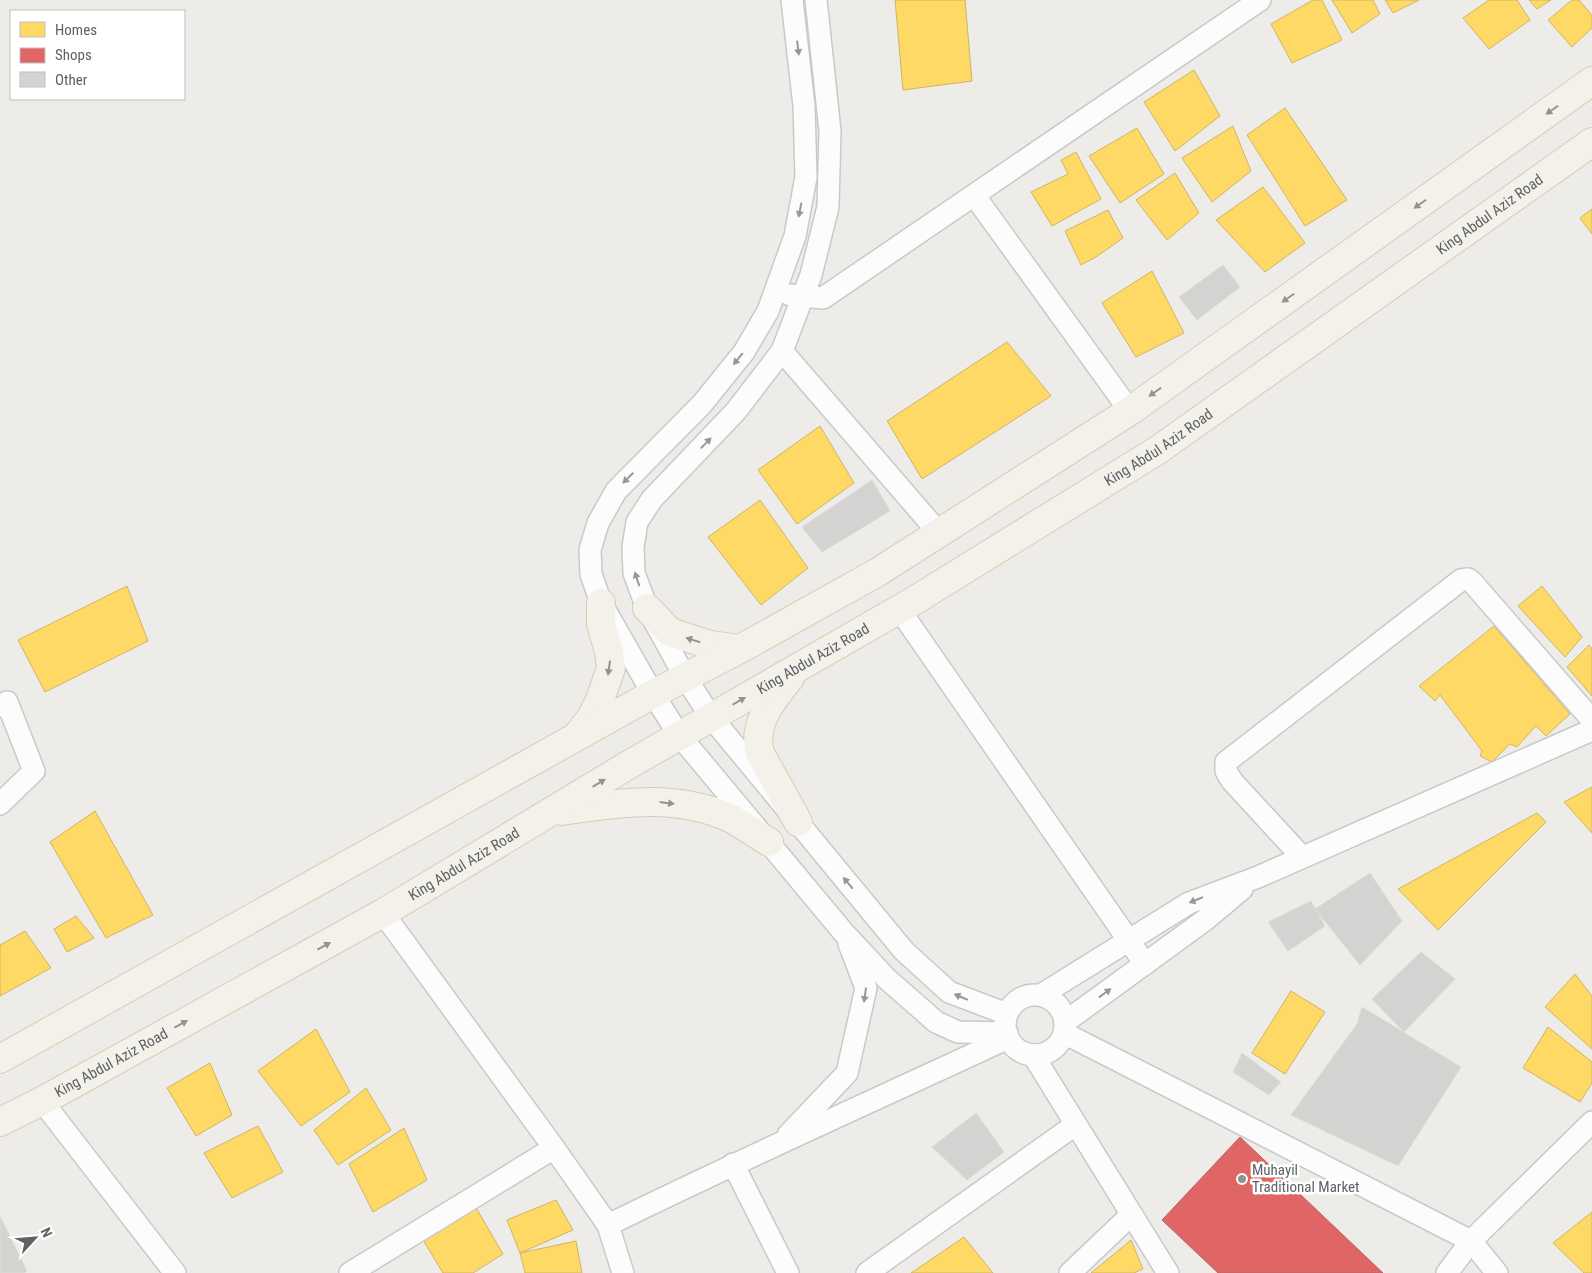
<svg xmlns="http://www.w3.org/2000/svg" width="1592" height="1273" font-family="'Roboto Condensed',sans-serif">
  <rect width="100%" height="100%" fill="#eeece8"/>
  <!-- homes -->
  <g fill="#ffd966" stroke="#ceb566">
    <path d="M895 0H965L972 81 903 90Z"/>
    <path d="M1313 0H1322L1342 40 1292 63 1271 24Z"/>
    <path d="M1332 0H1373L1380 14 1352 33Z"/>
    <path d="M1385 0H1419L1393 13Z"/>
    <path d="M1489 0H1517L1530 20 1489 49 1463 18Z"/>
    <path d="M1529 0H1551L1537 9Z"/>
    <path d="M1572 0H1579L1592 15V28L1572 47 1548 20Z"/>
    <path d="M1194 70 1220 116 1175 151 1144 102Z"/>
    <path d="M1285 108 1347 200 1305 226 1247 135Z"/>
    <path d="M1233 126 1251 171 1212 202 1182 158Z"/>
    <path d="M1137 128 1164 174 1120 203 1089 156Z"/>
    <path d="M1076 152 1101 199 1052 226 1031 192 1068 174 1061 160Z"/>
    <path d="M1175 173 1199 213 1167 240 1136 200Z"/>
    <path d="M1263 187 1305 243 1265 272 1216 220Z"/>
    <path d="M1592 209V234L1580 218Z"/>
    <path d="M1108 210 1123 238 1096 257 1081 265 1065 231Z"/>
    <path d="M1152 271 1184 333 1136 357 1102 303Z"/>
    <path d="M1007 342 1051 396 922 479 887 421Z"/>
    <path d="M820 426 854 483 797 524 758 470Z"/>
    <path d="M760 500 808 568 761 605 708 537Z"/>
    <path d="M127 586 148 641 45 692 18 640Z"/>
    <path d="M1542 586 1582 637 1565 657 1518 606Z"/>
    <path d="M1494 626 1570 714 1546 736 1536 726 1517 747 1510 744 1492 762 1480 756 1482 751 1440 695 1435 701 1419 686Z"/>
    <path d="M1589 645 1592 649V696L1567 667Z"/>
    <path d="M1592 787V833L1564 802Z"/>
    <path d="M95 811 153 915 106 938 50 842Z"/>
    <path d="M1537 813 1546 822 1438 930 1398 889Z"/>
    <path d="M76 916 94 938 67 952 54 929Z"/>
    <path d="M25 931 51 968 0 996V945Z"/>
    <path d="M1575 974 1592 996V1049L1545 1007Z"/>
    <path d="M1291 991 1325 1012 1285 1074 1252 1053Z"/>
    <path d="M1548 1027 1592 1062V1083L1580 1102 1523 1068Z"/>
    <path d="M316 1029 350 1092 301 1126 258 1071Z"/>
    <path d="M210 1063 232 1115 196 1136 167 1088Z"/>
    <path d="M366 1088 391 1130 338 1165 314 1130Z"/>
    <path d="M258 1126 283 1172 232 1198 204 1153Z"/>
    <path d="M404 1128 427 1180 373 1212 349 1164Z"/>
    <path d="M556 1200 573 1230 520 1253 507 1220Z"/>
    <path d="M475 1206 503 1254 473 1273H443L423 1240Z"/>
    <path d="M1592 1212V1273H1584L1553 1243Z"/>
    <path d="M964 1237 993 1273H911Z"/>
    <path d="M1131 1240 1143 1269 1134 1273H1091Z"/>
    <path d="M576 1241 582 1273H525L520 1253Z"/>
  </g>
  <!-- shops -->
  <path fill="#e06666" stroke="#b96566" d="M1240 1137 1383 1273H1218L1162 1220Z"/>
  <!-- building -->
  <g fill="#d4d3d1" stroke="#dddbd8">
    <path d="M1223 265 1240 287 1197 320 1179 297Z"/>
    <path d="M872 480 890 511 822 552 802 527Z"/>
    <path d="M1370 873 1402 921 1360 965 1315 909Z"/>
    <path d="M1311 901 1325 926 1288 951 1268 922Z"/>
    <path d="M1421 952 1455 979 1404 1032 1372 999Z"/>
    <path d="M1362 1007 1461 1067 1398 1166 1291 1115 1357 1024Z"/>
    <path d="M1242 1053 1281 1082 1269 1095 1233 1072Z"/>
    <path d="M976 1113 1004 1152 967 1180 932 1147Z"/>
    <path d="M0 1216 27 1271 24 1273H0Z"/>
  </g>
  <g fill="none" stroke-linecap="round" stroke-linejoin="round">
    <defs>
      <g id="minor">
        <path d="M792 0 804 106 806 177 795 236 768 311 744 352 702 404 616 491 598 523 590 550 591 574 601 603 653 694 679 735 844 933 887 979 936 1022 958 1032 1007 1033"/>
        <path d="M816 0 830 131 828 207 811 275 782 351 736 411 652 499 637 522 633 547 634 573 647 608 685 677 711 717 904 951 949 992 1007 1014"/>
        <path d="M974 195 1130 411"/>
        <path d="M790 295 823 298 1260 0"/>
        <path d="M782 351 939 533"/>
        <path d="M899 609 1145 964"/>
        <path d="M0 706 7 702 34 771 0 804"/>
        <path d="M1302 857 1232 781 1226 771V762L1461 580 1468 579 1472 582 1592 720"/>
        <path d="M383 913 554 1148 608 1225 623 1273"/>
        <circle cx="1035" cy="1025" r="30"/>
        <path d="M1041 995 1189 903 1258 877 1592 730"/>
        <path d="M1065 1022 1205 920 1242 889"/>
        <path d="M1064 1033 1471 1241 1497 1273"/>
        <path d="M1033 1055 1168 1273"/>
        <path d="M42 1101 175 1273"/>
        <path d="M788 1135 847 1073 866 988 849 944"/>
        <path d="M733 1164 788 1273"/>
        <path d="M608 1225C740 1160 875 1100 1008 1038"/>
        <path d="M350 1273 554 1148"/>
        <path d="M867 1273 1075 1125"/>
        <path d="M1070 1273 1131 1215"/>
        <path d="M1447 1273 1471 1241 1592 1122"/>
      </g>
      <g id="primary">
        <path d="M647 608 670 632 710 645 740 649"/>
        <path d="M790 678C772 700 752 724 760 753L798 822"/>
        <path d="M579 733 591 718 600 700 611 668 609 652 601 624V603"/>
        <path d="M561 811C619 803 674 793 730 818 743 825 756 834 769 842"/>
        <path d="M0 1059 653 694 740 649 878 572 1130 411 1592 81"/>
        <path id="s1" d="M0 1122 42 1101 383 913 630 764 912 602 1158 450 1592 142"/>
      </g>
    </defs>
    <!-- minor casing -->
    <use href="#minor" stroke="#c9c9c9" stroke-width="24"/>
    <!-- primary casing -->
    <use href="#primary" stroke="#d6ccb6" stroke-width="30"/>
    <!-- minor -->
    <use href="#minor" stroke="#fcfcfc" stroke-width="21"/>
    <!-- primary -->
    <use href="#primary" stroke="#f3f1e9" stroke-width="28"/>
  </g>
  <!-- one-way arrows -->
  <defs><path id="oneway-solid" d="M-6-.8H1V-3.2L6.5 0L1 3.2V.8H-6Z" transform="scale(1.25)"/></defs>
  <g fill="#95989a">
    <use href="#oneway-solid" transform="translate(798 48) rotate(83)"/>
    <use href="#oneway-solid" transform="translate(800 210) rotate(101)"/>
    <use href="#oneway-solid" transform="translate(738 359) rotate(129)"/>
    <use href="#oneway-solid" transform="translate(706 443) rotate(-46)"/>
    <use href="#oneway-solid" transform="translate(628 478) rotate(135)"/>
    <use href="#oneway-solid" transform="translate(637 579) rotate(-108)"/>
    <use href="#oneway-solid" transform="translate(848 883) rotate(-130)"/>
    <use href="#oneway-solid" transform="translate(1196 900) rotate(158)"/>
    <use href="#oneway-solid" transform="translate(1105 993) rotate(-36)"/>
    <use href="#oneway-solid" transform="translate(865 995) rotate(98)"/>
    <use href="#oneway-solid" transform="translate(961 997) rotate(-157)"/>
  </g>
  <g fill="#929494">
    <use href="#oneway-solid" transform="translate(1552 110) rotate(145)"/>
    <use href="#oneway-solid" transform="translate(1420 204) rotate(145)"/>
    <use href="#oneway-solid" transform="translate(1288 298) rotate(145)"/>
    <use href="#oneway-solid" transform="translate(1155 392) rotate(145)"/>
    <use href="#oneway-solid" transform="translate(693 640) rotate(-162)"/>
    <use href="#oneway-solid" transform="translate(609 668) rotate(98)"/>
    <use href="#oneway-solid" transform="translate(739 701) rotate(-30)"/>
    <use href="#oneway-solid" transform="translate(599 783) rotate(-31)"/>
    <use href="#oneway-solid" transform="translate(667 803) rotate(7)"/>
    <use href="#oneway-solid" transform="translate(324 946) rotate(-29)"/>
    <use href="#oneway-solid" transform="translate(181 1024) rotate(-29)"/>
  </g>
  <!-- markers -->
  <circle fill="#909294" stroke="#fff" stroke-width="2" cx="1242" cy="1179" r="5"/>
  <g text-anchor="middle" dominant-baseline="central" stroke-width="5" stroke-linejoin="round" paint-order="stroke">
    <!-- street labels -->
    <g font-size="15" fill="#5d6266" stroke="#fff">
      <text stroke="none"><textPath href="#s1" startOffset="1746">King Abdul Aziz Road</textPath></text>
      <text stroke="none"><textPath href="#s1" startOffset="1341">King Abdul Aziz Road</textPath></text>
      <text stroke="none"><textPath href="#s1" startOffset="936">King Abdul Aziz Road</textPath></text>
      <text stroke="none"><textPath href="#s1" startOffset="531">King Abdul Aziz Road</textPath></text>
      <text stroke="none"><textPath href="#s1" startOffset="126">King Abdul Aziz Road</textPath></text>
    </g>
    <!-- poi labels -->
    <g font-size="15" fill="#5d6266" stroke="#fff" text-anchor="start">
      <text x="1252" y="1170">Muhayil<tspan x="1252" dy="17">Traditional Market</tspan></text>
    </g>
  </g>
  <!-- legend -->
  <rect x="10" y="10" width="175" height="90" fill="#ffffff" stroke="#bec0c2"/>
  <rect x="20" y="22" width="25" height="15" fill="#ffd966" stroke="#bec0c2"/>
  <text x="55" y="35" font-size="15" fill="#5d6266">Homes</text>
  <rect x="20" y="48" width="25" height="15" fill="#e06666" stroke="#bec0c2"/>
  <text x="55" y="60" font-size="15" fill="#5d6266">Shops</text>
  <rect x="20" y="72" width="25" height="15" fill="#d4d3d1" stroke="#bec0c2"/>
  <text x="55" y="85" font-size="15" fill="#5d6266">Other</text>
  <!-- north arrow -->
  <g transform="translate(35 1238) rotate(64)" stroke="#ffffff" stroke-width="4" paint-order="stroke">
  <path d="M0-4L9 19L0 12L-9 19Z" fill="#5d6266"/>
  <text y="-8" font-size="14" font-weight="bold" text-anchor="middle" fill="#5d6266">N</text>
  </g>
</svg>
